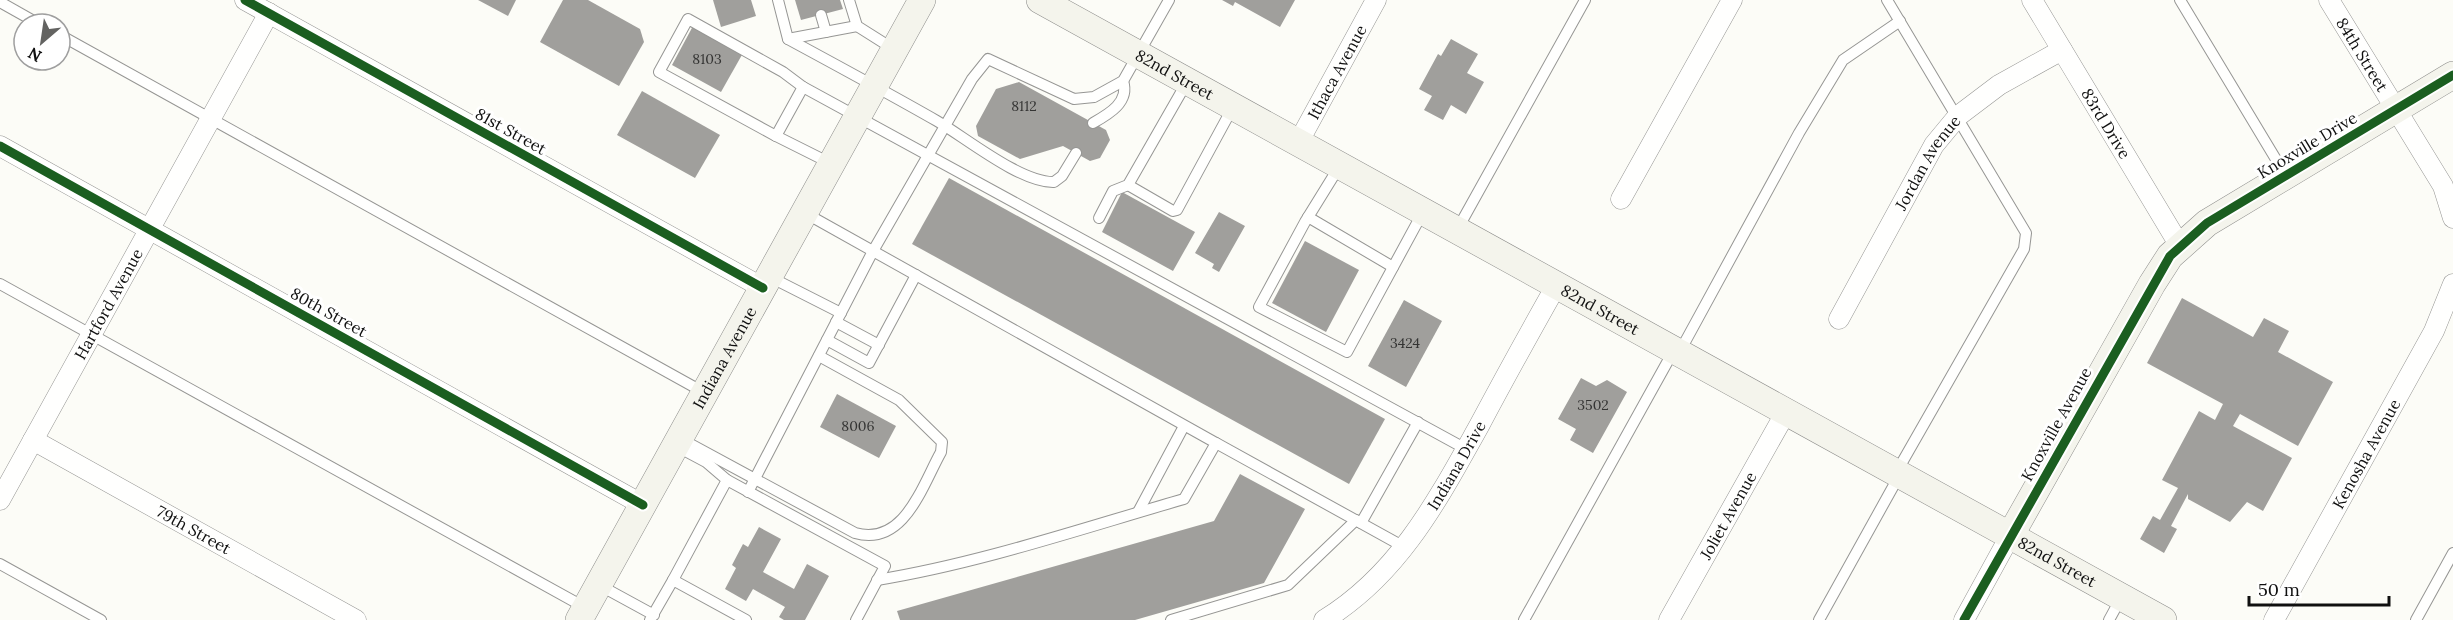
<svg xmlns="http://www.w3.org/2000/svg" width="2453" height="620" font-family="Lora,serif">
  <rect width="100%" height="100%" fill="#fcfcf7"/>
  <!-- building -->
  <g fill="#a09f9c">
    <path d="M478 0H516L508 16Z"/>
    <path d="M563 0H588L640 29 644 42 619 86 540 42Z"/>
    <path d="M713 0H751L756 16 721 27Z"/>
    <path d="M795 0H840L843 9 801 20Z"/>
    <path d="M1222 0H1295L1280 27 1235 2 1233 6Z"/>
    <path d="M693 26 743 53 721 92 672 65Z"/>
    <path d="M1451 39 1478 54 1467 73 1484 82 1466 114 1451 105 1443 120 1424 110 1432 96 1419 89 1438 54 1441 56Z"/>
    <path d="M1019 82 1106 130 1110 140 1100 158 1090 161 1063 146 1020 159 978 136 976 126 996 89Z"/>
    <path d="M642 91 720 135 695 178 617 135Z"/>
    <path d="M949 178 1385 419 1349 484 912 244Z"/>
    <path d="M1122 192 1195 232 1173 271 1102 232Z"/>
    <path d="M1219 212 1245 226 1219 272 1212 268 1214 264 1195 253Z"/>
    <path d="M1305 241 1359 270 1326 332 1272 303Z"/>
    <path d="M2182 298 2253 337 2264 318 2289 331 2278 352 2333 382 2298 446 2240 414 2233 426 2292 458 2263 511 2247 502 2230 522 2188 499V494L2171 526 2177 529 2164 553 2140 539 2153 516 2160 520 2178 488 2162 480 2199 411 2215 420 2223 404 2147 363Z"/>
    <path d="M1404 300 1442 321 1406 387 1368 366Z"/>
    <path d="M1581 378 1596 386 1607 380 1627 392 1593 453 1570 440 1576 429 1558 419Z"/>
    <path d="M837 394 896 426 879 458 820 427Z"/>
    <path d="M1240 474 1305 509 1264 583 1135 620H900L897 611 1214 521Z"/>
    <path d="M759 527 781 539 763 572 794 589 807 564 829 576 805 620H784L779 617 785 607 753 589 746 601 725 589 736 568 732 565 743 544 748 547Z"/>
  </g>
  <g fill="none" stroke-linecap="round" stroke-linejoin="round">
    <defs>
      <g id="lane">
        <path d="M778 0 788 39C838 66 888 93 937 121 966 138 1021 183 1054 182L1062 176 1076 153"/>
        <path d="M849 0 857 26 895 50"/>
        <path d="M1887 0 2026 233 2024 249 1896 473"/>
        <path d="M2180 0 2286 176"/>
        <path d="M0 2 39 24"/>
        <path d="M821 15 826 32"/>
        <path d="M60 35 705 393"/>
        <path d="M788 39 857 26"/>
        <path d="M803 87 776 136 832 164"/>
        <path d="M1093 123C1109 114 1130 102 1123 81"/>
        <path d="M776 136 659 72 688 19 783 72 803 87 1466 449"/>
        <path d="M1339 167 1305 222 1259 307 1347 352 1423 212"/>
        <path d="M1128 185 1173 211 1177 210 1233 107"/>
        <path d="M805 213 1216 443 1184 499C1083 528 981 563 877 580"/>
        <path d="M1308 217 1393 267"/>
        <path d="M1099 218 1113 191 1128 185 1187 82"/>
        <path d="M1457 230 1585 0"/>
        <path d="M770 277 841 313"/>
        <path d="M0 284 586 608"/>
        <path d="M836 322 879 345"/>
        <path d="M827 340 869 363 916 275"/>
        <path d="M1679 353 1799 133 1843 60 1900 21"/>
        <path d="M681 439 855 533C904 547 922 486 941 452L942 442 899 400 819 356"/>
        <path d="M1216 443 1406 548"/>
        <path d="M727 480 885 566 856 620"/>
        <path d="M748 492 873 251 972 79 988 59 1074 99 1094 97 1123 81 1169 0"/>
        <path d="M1138 512 1184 426"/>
        <path d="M1361 523 1418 422"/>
        <path d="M0 564 101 620"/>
        <path d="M673 580 727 480 706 462 676 446"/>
        <path d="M599 585 654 615"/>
        <path d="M650 620 673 580 746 620"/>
        <path d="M1171 620 1288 585 1356 520"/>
        <path d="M1524 620 1674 350"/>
        <path d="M1819 620 1899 476"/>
        <path d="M2109 620 2121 598"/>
        <path d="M2416 620 2453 553"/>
      </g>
      <g id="street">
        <path d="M245 0 763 288"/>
        <path id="s1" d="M2032 0 2180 246"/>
        <path id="s2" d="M2329 0 2443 186 2453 218"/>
        <path id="s3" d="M1298 143 1376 0"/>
        <path d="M0 146 643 505"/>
        <path d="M1621 199 1732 0"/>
        <path id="s4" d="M1839 319 1934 145 1958 116 1999 85 2062 50"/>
        <path id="s5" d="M33 440 356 620"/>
        <path id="s6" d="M0 500 269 13"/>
        <path id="s7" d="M1324 620C1399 574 1437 501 1479 426 1504 379 1530 332 1556 286"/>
        <path id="s8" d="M1669 620 1786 412"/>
        <path d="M1964 620 2010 536"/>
        <path id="s9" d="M2274 620 2434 331 2453 284"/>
      </g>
      <g id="secondary">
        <path id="s10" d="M1040 0 2163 620"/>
        <path d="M2010 536 2152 284 2170 256 2207 223 2453 75"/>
        <path id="s11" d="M579 620 922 0"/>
      </g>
    </defs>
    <!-- lane casing -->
    <use href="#lane" stroke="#969694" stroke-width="12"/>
    <!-- street casing -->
    <use href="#street" stroke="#969694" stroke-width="21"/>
    <!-- secondary casing -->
    <use href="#secondary" stroke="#8d8d8b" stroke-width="28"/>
    <!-- lane -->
    <use href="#lane" stroke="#fffffe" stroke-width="10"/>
    <!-- street -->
    <use href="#street" stroke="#fffffe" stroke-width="20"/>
    <!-- secondary -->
    <use href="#secondary" stroke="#f4f4ec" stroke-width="27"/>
    <defs>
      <g id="cycleway">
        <path d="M245 0 763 288"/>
        <path d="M0 146 643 505"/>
        <path d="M1964 620 2170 256 2207 223 2453 75"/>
      </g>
    </defs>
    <!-- cycleway casing -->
    <use href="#cycleway" stroke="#fff" stroke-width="13"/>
    <!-- cycleway -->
    <use href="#cycleway" stroke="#1b5e20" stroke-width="9"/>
  </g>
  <g text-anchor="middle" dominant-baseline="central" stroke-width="6" stroke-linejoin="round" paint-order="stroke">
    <!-- number labels -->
    <g font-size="14" fill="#343433">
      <text x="707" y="59">8103</text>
      <text x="1024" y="106">8112</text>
      <text x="1405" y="343">3424</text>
      <text x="1593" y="405">3502</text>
      <text x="858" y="426">8006</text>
    </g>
    <!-- street labels -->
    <g font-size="16" fill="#101010" stroke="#fff">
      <text stroke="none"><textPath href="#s2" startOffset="64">84th Street</textPath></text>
      <text stroke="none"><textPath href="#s3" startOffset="81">Ithaca Avenue</textPath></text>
      <text stroke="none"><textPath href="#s10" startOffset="154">82nd Street</textPath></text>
      <text stroke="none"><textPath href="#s1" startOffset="144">83rd Drive</textPath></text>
      <text transform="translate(511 131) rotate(29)">81st Street</text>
      <text transform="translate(2307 145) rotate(-31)">Knoxville Drive</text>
      <text stroke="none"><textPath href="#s4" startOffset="180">Jordan Avenue</textPath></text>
      <text stroke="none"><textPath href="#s6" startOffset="224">Hartford Avenue</textPath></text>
      <text stroke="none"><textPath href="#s10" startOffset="640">82nd Street</textPath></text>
      <text transform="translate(329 312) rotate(29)">80th Street</text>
      <text stroke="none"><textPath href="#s11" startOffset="300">Indiana Avenue</textPath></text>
      <text transform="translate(2056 424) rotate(-61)">Knoxville Avenue</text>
      <text stroke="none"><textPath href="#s9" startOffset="190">Kenosha Avenue</textPath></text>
      <text stroke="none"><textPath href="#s7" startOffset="206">Indiana Drive</textPath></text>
      <text stroke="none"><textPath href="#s8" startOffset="120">Joliet Avenue</textPath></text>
      <text stroke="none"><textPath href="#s5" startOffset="184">79th Street</textPath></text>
      <text stroke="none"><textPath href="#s10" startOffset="1162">82nd Street</textPath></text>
    </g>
  </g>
  <!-- north arrow -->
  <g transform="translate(42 42) rotate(209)"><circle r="28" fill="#ffffff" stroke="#9f9f9f" stroke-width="1.5"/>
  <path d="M0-4.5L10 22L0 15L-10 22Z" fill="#636361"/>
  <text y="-9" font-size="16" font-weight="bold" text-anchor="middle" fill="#101010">N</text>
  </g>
  <!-- scale -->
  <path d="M2249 596v9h140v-9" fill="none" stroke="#101010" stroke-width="3"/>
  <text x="2258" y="596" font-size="18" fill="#101010" stroke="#ffffff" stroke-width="4.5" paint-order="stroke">50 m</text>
</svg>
